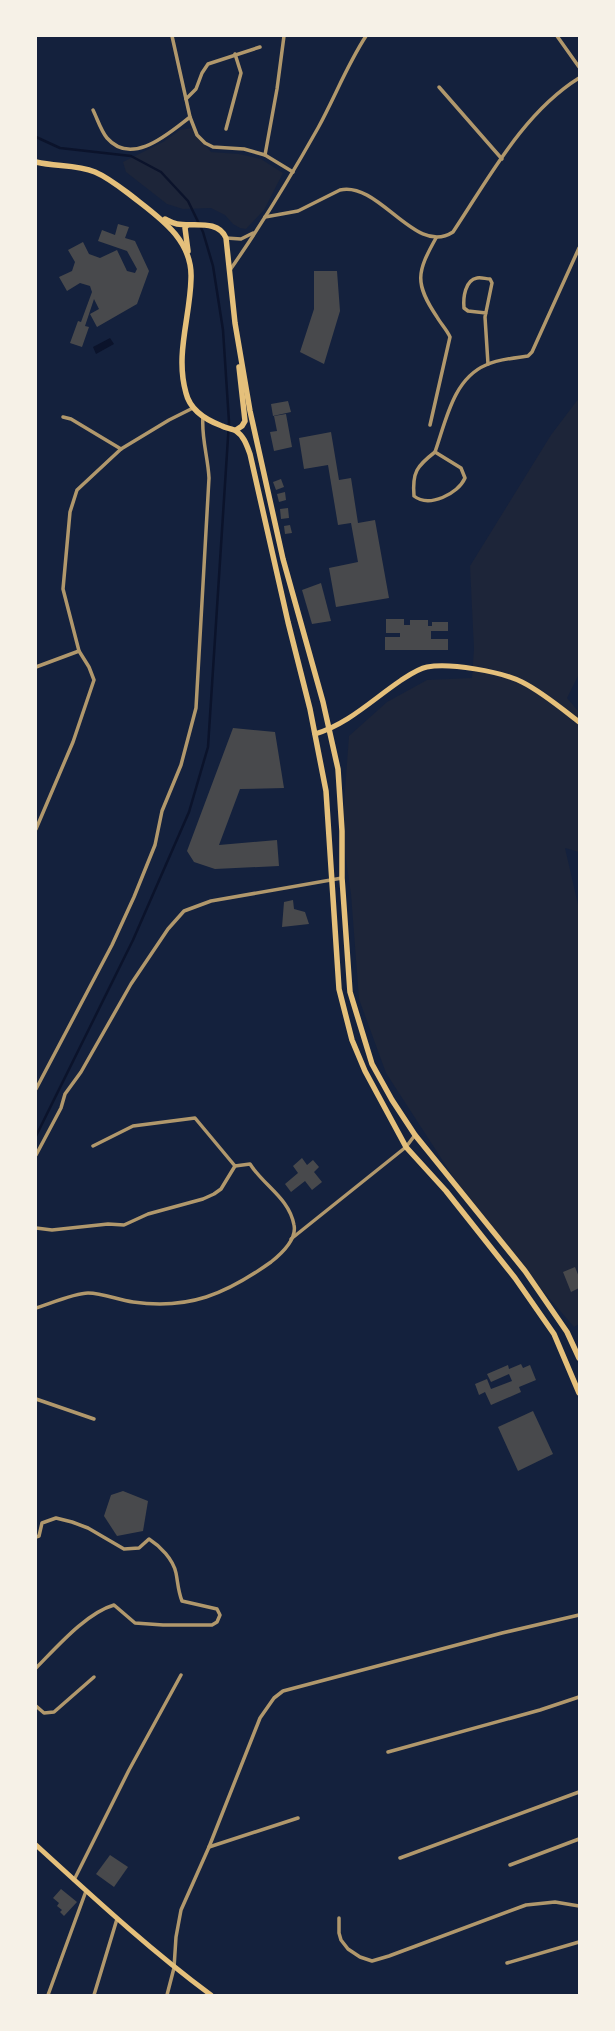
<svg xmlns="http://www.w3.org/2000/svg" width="615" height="2031" font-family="Karla,sans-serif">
  <rect width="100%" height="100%" fill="#14213d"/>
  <!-- green -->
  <g fill="#1d2539">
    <path d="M192 128 211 152 239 154 261 159 283 173 264 210 246 229 240 228 233 224 225 215 211 208 183 209 167 204 126 172 123 162 163 142 180 130Z"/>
    <path d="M579 398V674L567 698 579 712V852L565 848 579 909V1324L574 1327 493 1233 463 1192 386 1073 359 999 351 894 342 831 349 736 387 702 427 680 472 678 474 649 470 566 551 435Z"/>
  </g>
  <!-- water -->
  <path fill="#0b132b" d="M110 338 114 344 96 354 93 347Z"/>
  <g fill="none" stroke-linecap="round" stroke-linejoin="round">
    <!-- stream -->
    <path stroke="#0b132b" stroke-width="2.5" d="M36 137 60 148 131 156 161 172 188 201 203 232 213 266 223 330 229 422 208 747 189 812 133 940 36 1136"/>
  </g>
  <!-- building -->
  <g fill="#48494c">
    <path d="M118 224 129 227 125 238 135 241 149 271 137 304 97 327 90 314 99 309 94 299 85 326 89 327 82 347 70 343 78 321 81 322 92 292 90 286 80 283 67 291 59 277 72 271 75 262 68 250 83 242 89 254 100 258 117 250 127 271 135 273 137 269 127 251 98 241 102 230 115 235Z"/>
    <path d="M314 271H337L340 311 324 364 300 352 314 309Z"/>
    <path d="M288 401 291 412 273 416 271 404Z"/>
    <path d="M286 414 292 447 274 451 270 432 277 431 274 416Z"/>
    <path d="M331 432 339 480 351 478 358 523 375 520 389 598 336 607 329 568 358 562 351 523 338 525 328 465 304 469 299 438Z"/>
    <path d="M281 479 284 487 276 490 273 482Z"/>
    <path d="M285 492 286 500 279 502 277 494Z"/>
    <path d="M288 508 289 518 281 519 280 509Z"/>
    <path d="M290 525 292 533 285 534 284 526Z"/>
    <path d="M321 583 331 621 312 624 302 590Z"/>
    <path d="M386 619H404V625H410V620H428V626H432V622H448V631H431V639H448V650H385V637H400V633H386Z"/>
    <path d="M233 728 275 732 284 788 240 789 219 845 277 840 279 866 215 869 194 862 187 851Z"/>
    <path d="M293 900 294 909 305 912 309 924 282 927 284 902Z"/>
    <path d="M302 1158 307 1165 313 1160 319 1167 314 1172 322 1182 312 1190 305 1181 291 1192 285 1184 298 1173 293 1166Z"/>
    <path d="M575 1267 579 1277V1288L571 1292 563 1272Z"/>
    <path d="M521 1364 523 1368 530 1365 536 1380 519 1387 521 1392 491 1405 485 1392 479 1395 475 1384 487 1379 491 1389 512 1381 509 1374 491 1382 487 1374 508 1365 509 1369Z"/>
    <path d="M533 1411 553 1454 518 1471 498 1427Z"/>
    <path d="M123 1491 148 1501 143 1531 117 1536 104 1516 111 1495Z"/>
    <path d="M110 1855 128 1867 114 1887 96 1874Z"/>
    <path d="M61 1889 77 1902 64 1916 60 1912 62 1910 57 1906 59 1903 53 1898Z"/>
  </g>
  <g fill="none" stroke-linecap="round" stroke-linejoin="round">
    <!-- minor -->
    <g stroke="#b1986c" stroke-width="3.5">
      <path d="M172 36 190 117 197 135 205 143 213 147 244 149 265 155 293 172"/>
      <path d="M557 36 579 67"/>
      <path d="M439 87 502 159"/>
      <path d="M186 99 196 89 202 73 208 64 260 47"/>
      <path d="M93 110C97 118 101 131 107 138 132 167 169 133 190 117"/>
      <path d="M226 129 241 73 235 54"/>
      <path d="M265 155 277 89 284 36"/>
      <path d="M265 217 298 211 340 190C380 181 415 257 453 232 489 178 523 113 579 78"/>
      <path d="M226 238 241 239 253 233"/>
      <path d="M230 270C262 224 291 176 318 128 335 97 347 65 366 36"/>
      <path d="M486 313 468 311 464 308C463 298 465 280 477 278 481 277 486 279 490 279L492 283 485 317 488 364"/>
      <path d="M63 417 71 419 121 449"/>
      <path d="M430 425 450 337C447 330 441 324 437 317 414 283 417 272 436 238"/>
      <path d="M435 452C446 421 453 379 486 365 499 359 515 358 528 356L532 352 579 248"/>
      <path d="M435 452 461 468 465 478C458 494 429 508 414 496 412 472 417 466 435 452Z"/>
      <path d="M36 667 79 651"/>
      <path d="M36 829 73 742 94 680 89 667 79 651 63 589 70 512 77 490 121 449 169 420 193 408"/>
      <path d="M36 1089 112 945 134 897 155 845 162 811 181 765 196 708 209 478C208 457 201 437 203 416"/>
      <path d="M36 1155 61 1108 65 1094 81 1072 131 984 168 929 184 911 211 901 342 878"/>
      <path d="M36 1228 52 1230 108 1224 124 1225 148 1214 203 1199 214 1194 221 1189 235 1166"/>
      <path d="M291 1239 406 1147 415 1135"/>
      <path d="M36 1308C49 1304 75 1293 88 1293 103 1293 118 1300 133 1302 189 1310 226 1294 271 1262 281 1254 297 1239 294 1225 289 1198 264 1186 250 1164L235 1166 195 1118 133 1126 93 1146"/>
      <path d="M36 1399 94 1419"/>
      <path d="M36 1537 39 1536 42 1523 56 1518 72 1522 88 1528 124 1549 139 1548 149 1539C160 1546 173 1559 176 1573 178 1583 178 1591 182 1601L217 1609 220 1615 217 1622 212 1625H163L135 1623 114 1605C86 1613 56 1648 36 1668"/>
      <path d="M36 1706 44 1713 54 1712 94 1677"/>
      <path d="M388 1752 540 1710 579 1697"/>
      <path d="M209 1847 298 1818"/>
      <path d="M400 1858 579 1792"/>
      <path d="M510 1865 579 1839"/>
      <path d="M74 1880 129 1770 181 1675"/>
      <path d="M339 1918V1933L341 1940 348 1949 360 1957 372 1961 389 1956 526 1905 555 1902 579 1906"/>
      <path d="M507 1963 579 1942"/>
      <path d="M48 1995 86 1891"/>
      <path d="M94 1995 117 1919"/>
      <path d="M167 1995 174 1968 176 1937 181 1910 209 1847 260 1718 274 1698 283 1691 502 1633 579 1615"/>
    </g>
    <!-- secondary -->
    <g stroke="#e5c07b" stroke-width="5">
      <path d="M315 734C348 724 372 700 400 681 408 676 417 669 427 667 450 663 500 671 522 682 542 692 561 708 579 722"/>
      <path d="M36 1845C93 1897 149 1949 211 1995"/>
    </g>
    <!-- primary -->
    <g stroke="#e5c07b" stroke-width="5.5">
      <path d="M36 162C56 167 76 164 95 172 109 178 121 188 133 197 160 218 193 240 191 279 190 318 175 355 186 393 190 410 206 420 222 426 226 428 233 429 236 431 244 436 247 446 250 454L288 622 310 709 326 791 339 989 352 1040 365 1071 406 1147 446 1191 515 1278 554 1334 579 1393"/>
      <path d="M165 219C169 221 172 223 177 224 193 227 218 219 226 238L235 323 250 411 283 559 323 702 338 769 342 831V878L350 992 372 1064 392 1100 415 1135 525 1271 567 1332 579 1358"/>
      <path d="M187 225 185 228 188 251"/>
      <path d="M236 430 242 426 245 421 239 367"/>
    </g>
  </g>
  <!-- border -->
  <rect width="615" height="2031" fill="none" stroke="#f6f1e7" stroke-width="74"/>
</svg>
